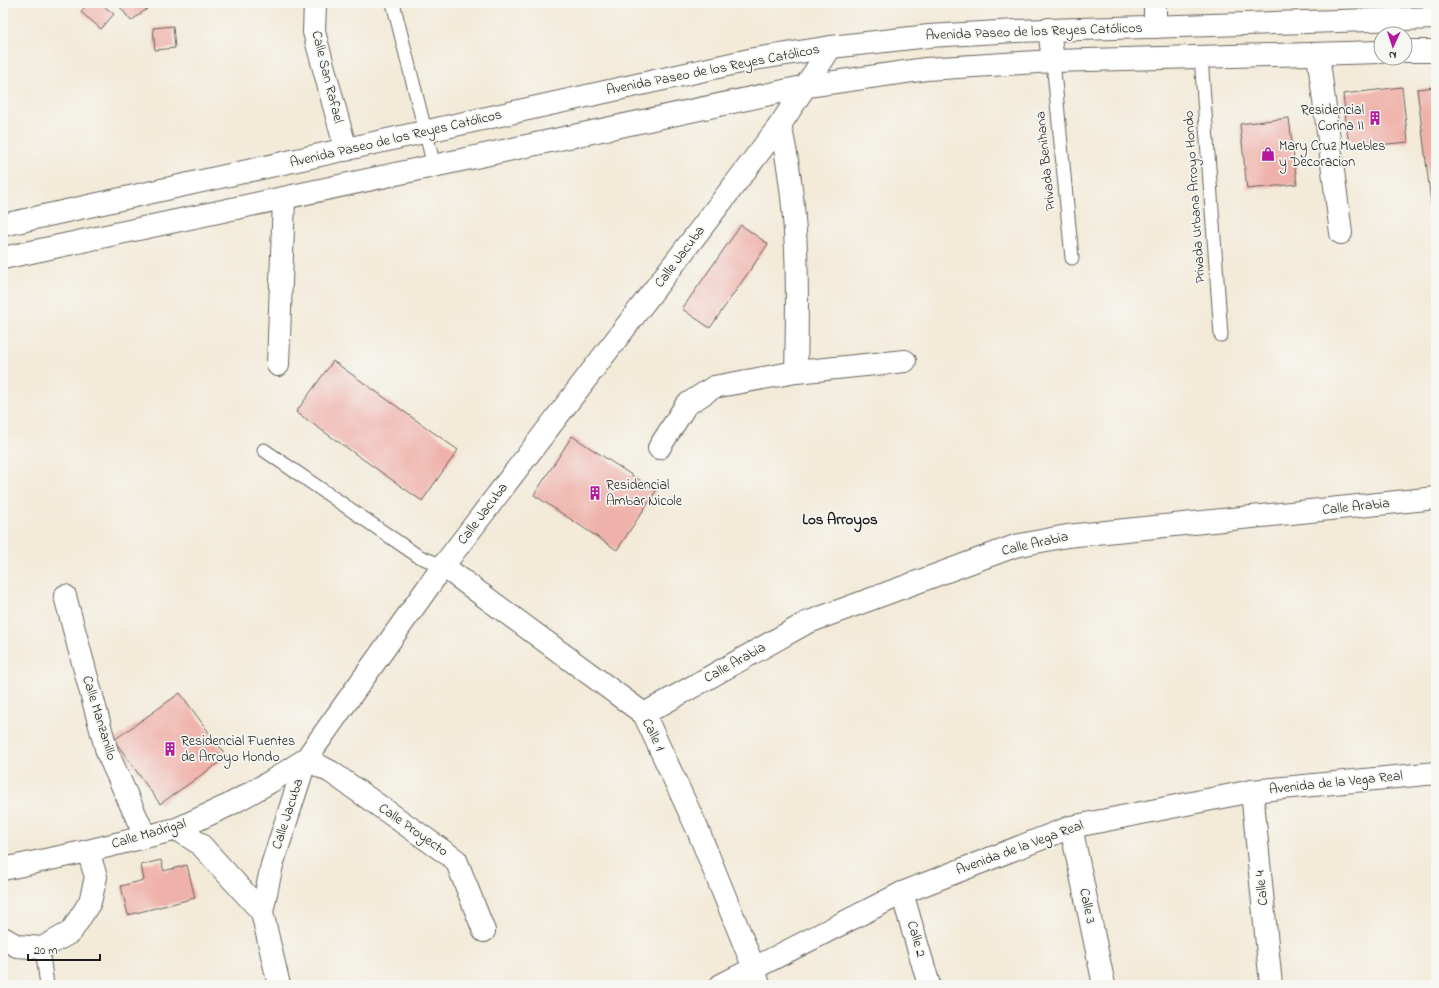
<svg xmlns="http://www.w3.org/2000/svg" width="1439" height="988" font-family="'Indie Flower',sans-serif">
  <rect width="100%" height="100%" fill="#f6f6f2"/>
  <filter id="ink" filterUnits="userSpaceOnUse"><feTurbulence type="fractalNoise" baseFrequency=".025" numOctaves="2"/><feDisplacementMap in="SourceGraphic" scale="8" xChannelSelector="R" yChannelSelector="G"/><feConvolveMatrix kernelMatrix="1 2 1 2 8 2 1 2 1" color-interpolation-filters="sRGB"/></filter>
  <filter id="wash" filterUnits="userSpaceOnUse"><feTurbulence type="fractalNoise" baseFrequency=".012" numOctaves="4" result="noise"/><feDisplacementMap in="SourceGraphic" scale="16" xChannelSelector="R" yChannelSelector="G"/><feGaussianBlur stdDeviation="0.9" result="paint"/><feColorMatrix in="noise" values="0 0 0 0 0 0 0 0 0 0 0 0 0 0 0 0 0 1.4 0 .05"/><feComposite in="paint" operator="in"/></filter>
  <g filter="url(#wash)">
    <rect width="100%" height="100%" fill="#f3ead8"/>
    <g id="blocks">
      <!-- building -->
      <g fill="#efb2aa">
        <path d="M88 3H100L114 14 101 29 81 12Z"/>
        <path d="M125 3H141L147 9 131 21 120 7Z"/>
        <path d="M173 26 175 48 155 50 153 28Z"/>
        <path d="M1402 87 1408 142 1349 148 1343 94Z"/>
        <path d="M1436 87V234H1435L1417 89Z"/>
        <path d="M1289 118 1297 184 1247 189 1240 124Z"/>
        <path d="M741 225 768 244 710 328 682 309Z"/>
        <path d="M333 361 458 450 422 501 296 412Z"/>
        <path d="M572 436 656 491 617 550 534 495Z"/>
        <path d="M180 693 227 757 160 804 114 740Z"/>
        <path d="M161 860 164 871 187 865 195 898 128 915 121 886 144 880 141 865Z"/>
      </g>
    </g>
  </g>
  <g filter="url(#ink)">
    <use href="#blocks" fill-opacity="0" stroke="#67645e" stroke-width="1"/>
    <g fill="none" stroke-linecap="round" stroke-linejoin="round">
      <defs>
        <g id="service">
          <path d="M393 3 434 166"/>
          <path d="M1201 57 1221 335"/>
          <path d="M1053 61 1072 258"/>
          <path d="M264 450 418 556 443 566"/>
          <path d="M42 948 47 985"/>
        </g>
        <g id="minor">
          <path d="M315 3 314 32 346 150"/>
          <path d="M1155 27V3"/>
          <path d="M1049 29 1053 61"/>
          <path d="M1318 54 1341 233"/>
          <path d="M780 125C799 206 798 289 796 372"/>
          <path d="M278 365 284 199"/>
          <path d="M659 448 686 405 714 387 796 372 905 361"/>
          <path d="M443 566 644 714 697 828 754 968 759 985"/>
          <path d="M65 596 107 752 145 836"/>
          <path d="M644 714 806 623 1015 546 1067 536 1436 498"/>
          <path d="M1252 791 1271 985"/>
          <path d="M1071 827 1104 985"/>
          <path d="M177 829 200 844 262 912"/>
          <path d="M3 869 88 851 177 829 229 805 270 782 306 759 331 772 456 860 484 931"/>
          <path d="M902 893 929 985"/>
          <path d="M3 938 17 946 42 948 71 932 90 902 96 877 88 851"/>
          <path d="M279 985 262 912 272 865 306 759 443 566 780 125 831 47"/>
        </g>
        <path id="tertiary" d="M721 985 902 893 1071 827 1252 791 1436 773"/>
        <g id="secondary">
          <path d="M1405 51H1436"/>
          <path d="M3 225 754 59 831 47 929 36 1016 31 1436 18"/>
          <path d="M3 258 807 86 926 69 1053 61 1381 52"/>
        </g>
      </defs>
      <!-- service casing -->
      <use href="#service" stroke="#67645e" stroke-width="15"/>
      <!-- minor casing -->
      <use href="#minor" stroke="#67645e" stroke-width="24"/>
      <!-- tertiary casing -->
      <use href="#tertiary" stroke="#67645e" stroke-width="24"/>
      <!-- secondary casing -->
      <use href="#secondary" stroke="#67645e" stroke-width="24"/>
      <!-- service -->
      <use href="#service" stroke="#fff" stroke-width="13"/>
      <!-- minor -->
      <use href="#minor" stroke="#fff" stroke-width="22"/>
      <!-- tertiary -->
      <use href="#tertiary" stroke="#fff" stroke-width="22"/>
      <!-- secondary -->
      <use href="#secondary" stroke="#fff" stroke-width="22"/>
    </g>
  </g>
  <!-- icons -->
  <defs>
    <symbol id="building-bare" viewBox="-9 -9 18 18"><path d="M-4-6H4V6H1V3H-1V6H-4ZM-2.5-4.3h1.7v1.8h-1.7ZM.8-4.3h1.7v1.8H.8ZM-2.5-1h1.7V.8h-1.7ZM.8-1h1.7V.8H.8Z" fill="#b5179e" stroke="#f6f6f2" stroke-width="2.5" paint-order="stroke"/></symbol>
    <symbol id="shop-bare" viewBox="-9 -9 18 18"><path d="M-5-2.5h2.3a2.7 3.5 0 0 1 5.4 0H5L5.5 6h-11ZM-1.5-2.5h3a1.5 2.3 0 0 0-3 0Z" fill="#b5179e" stroke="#f6f6f2" stroke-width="2.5" paint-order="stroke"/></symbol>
  </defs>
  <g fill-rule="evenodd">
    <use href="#building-bare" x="1365" y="108" width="20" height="20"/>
    <use href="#shop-bare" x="1258" y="144" width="20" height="20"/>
    <use href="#building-bare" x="585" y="483" width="20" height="20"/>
    <use href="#building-bare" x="160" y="739" width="20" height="20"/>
  </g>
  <g text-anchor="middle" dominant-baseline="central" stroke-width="3.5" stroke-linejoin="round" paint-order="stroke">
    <!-- street labels -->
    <g font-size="14" fill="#1c1c1c" stroke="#f6f6f2">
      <text transform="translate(1034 32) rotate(-2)">Avenida Paseo de los Reyes Católicos</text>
      <text transform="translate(713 70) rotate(-11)">Avenida Paseo de los Reyes Católicos</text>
      <text transform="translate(327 77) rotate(76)">Calle San Rafael</text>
      <text transform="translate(396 139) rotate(-13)">Avenida Paseo de los Reyes Católicos</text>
      <text transform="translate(1046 161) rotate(-96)">Privada Benihana</text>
      <text transform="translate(1195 197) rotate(-94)">Privada Urbana Arroyo Hondo</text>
      <text transform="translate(680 257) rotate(-53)">Calle Jacuba</text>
      <text transform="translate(1356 507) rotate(-6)">Calle Arabia</text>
      <text transform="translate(483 514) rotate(-53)">Calle Jacuba</text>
      <text transform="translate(1035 544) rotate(-13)">Calle Arabia</text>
      <text transform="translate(735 663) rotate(-29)">Calle Arabia</text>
      <text transform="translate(99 718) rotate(73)">Calle Manzanillo</text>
      <text transform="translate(653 735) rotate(64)">Calle 1</text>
      <text transform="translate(1336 783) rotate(-6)">Avenida de la Vega Real</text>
      <text transform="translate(288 814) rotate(-72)">Calle Jacuba</text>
      <text transform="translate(413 830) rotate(35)">Calle Proyecto</text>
      <text transform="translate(149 834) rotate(-16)">Calle Madrigal</text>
      <text transform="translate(1020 848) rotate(-20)">Avenida de la Vega Real</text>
      <text transform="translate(1262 888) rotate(-96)">Calle 4</text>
      <text transform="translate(1087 906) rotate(78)">Calle 3</text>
      <text transform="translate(916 939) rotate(74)">Calle 2</text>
    </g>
    <!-- poi labels -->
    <g font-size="14" fill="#1c1c1c" stroke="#f6f6f2" text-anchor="start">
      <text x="1364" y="110" text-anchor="end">Residencial<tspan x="1364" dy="16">Corina II</tspan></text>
      <text x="1279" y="146">Mary Cruz Muebles<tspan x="1279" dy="16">y Decoracion</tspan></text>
      <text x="606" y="485">Residencial<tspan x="606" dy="16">Ambar Nicole</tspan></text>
      <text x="181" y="741">Residencial Fuentes<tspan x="181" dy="16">de Arroyo Hondo</tspan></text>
    </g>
    <!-- neighbourhood labels -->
    <g font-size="15" font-weight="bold" fill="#1c1c1c" stroke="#f6f6f2">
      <text x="840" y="520">Los Arroyos</text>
    </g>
  </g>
  <!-- margin -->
  <rect width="1439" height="988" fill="none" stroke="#f6f6f2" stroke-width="16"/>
  <!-- north arrow -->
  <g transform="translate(1393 46) rotate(183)"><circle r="19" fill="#f6f6f2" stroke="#9f9f9c"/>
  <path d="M0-3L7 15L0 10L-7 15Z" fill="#b5179e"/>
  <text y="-6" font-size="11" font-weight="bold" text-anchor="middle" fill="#1c1c1c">N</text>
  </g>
  <!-- scale -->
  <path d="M28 954v6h72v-6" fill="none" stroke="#1c1c1c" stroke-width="2"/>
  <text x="34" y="954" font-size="12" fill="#1c1c1c" stroke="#f6f6f2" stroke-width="3" paint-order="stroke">20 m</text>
</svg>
